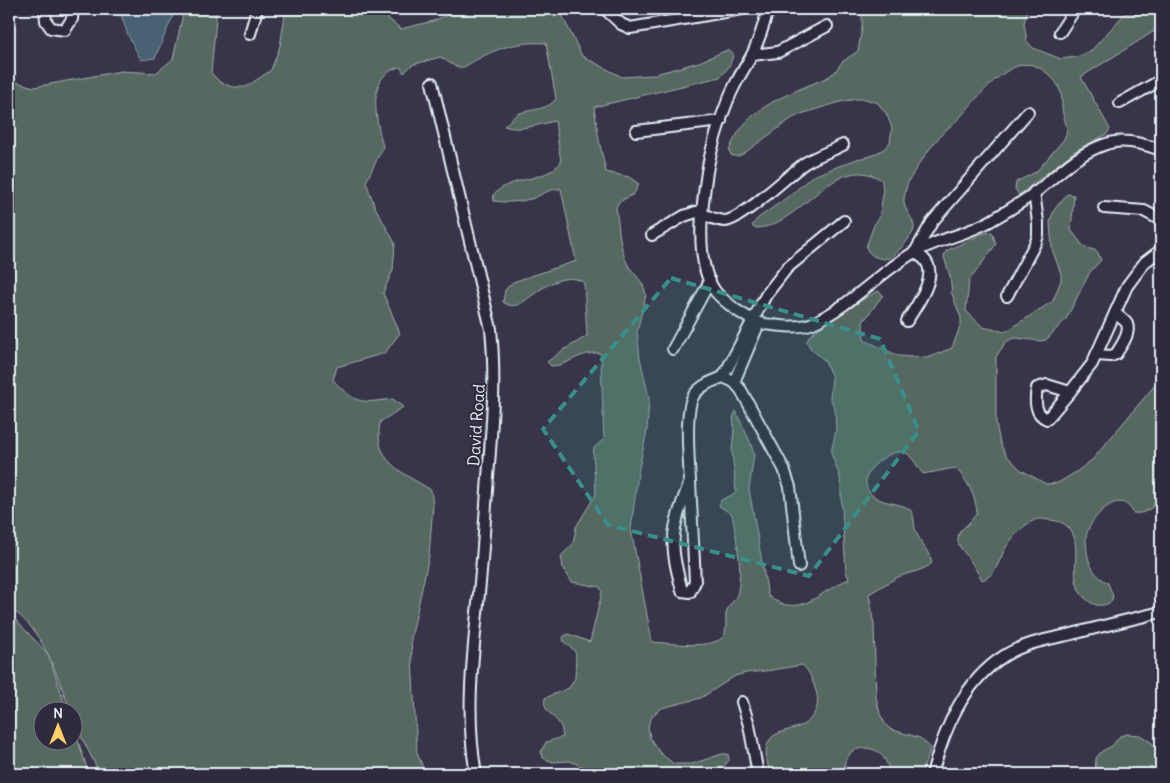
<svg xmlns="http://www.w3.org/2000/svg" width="1170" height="783" font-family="Delius,sans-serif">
  <rect width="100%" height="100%" fill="#383449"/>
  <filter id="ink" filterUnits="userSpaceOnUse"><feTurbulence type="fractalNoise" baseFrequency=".02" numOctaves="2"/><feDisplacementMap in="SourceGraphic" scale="10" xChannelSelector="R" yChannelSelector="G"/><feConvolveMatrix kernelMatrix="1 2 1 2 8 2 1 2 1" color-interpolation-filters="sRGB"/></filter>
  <g filter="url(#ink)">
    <!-- green -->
    <g fill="#576961" stroke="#a0adac">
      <path d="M184 9H217L211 73 220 82 233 87H246L271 70 280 46 286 9H382L384 15 401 29 433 21 461 9H559L582 56 622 77 652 75 699 62 727 50 733 53C732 64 727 70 720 77L594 107 599 140 606 172 629 177 639 184 634 194 619 202 616 207C619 225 619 249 628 265 635 276 644 281 646 295L637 332 640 358 649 398 647 431 638 473 631 529 652 642C670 643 701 648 717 641 729 636 725 625 726 614 727 605 737 600 738 591 743 568 736 537 732 514L719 506 721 500 732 495 736 491 732 451 734 428 733 417 736 411 751 444 754 455 749 489 768 596C801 621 820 590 849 579L846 572 840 477 831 453 836 430 835 410 830 397 832 377 824 360 810 348 807 341 810 335 846 309 878 291 883 295 863 322 864 340 899 356 927 358 952 348 961 324V318L952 294 950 276 944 257 946 251 984 233 992 232 996 244 969 281 966 311 983 327 1005 332 1053 301 1061 280V274L1052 249 1050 222 1054 210 1067 194 1074 195 1071 230 1084 247 1097 251 1101 260 1090 272 1066 319 1046 340 1040 341 1017 338 1011 339 1005 343 996 357V423L1000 443 1006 455 1021 470 1046 484 1058 483 1076 472 1092 460 1155 385 1158 372 1161 368V500C1152 507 1146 515 1133 513 1121 486 1092 516 1087 533 1085 539 1087 546 1087 552 1089 566 1096 577 1108 583L1113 596 1111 602C1104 606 1097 607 1090 602 1062 584 1086 547 1069 528 1064 522 1055 520 1048 520 1043 519 1038 518 1033 521 1024 524 1013 537 1008 544 999 557 998 575 982 580 978 573 974 566 969 559 962 548 954 545 960 531L969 523 977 513C976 497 967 479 955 468L923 474C918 468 913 457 906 453 895 446 863 468 866 484 870 504 895 501 908 508 916 513 913 524 916 532 921 543 929 552 932 563 923 572 908 572 896 578 887 583 878 589 869 594L874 625 876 697 880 714 886 725 890 729 920 738 931 748 921 774H890C886 753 873 743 852 751L845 761 844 774H770C768 764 763 750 769 741 778 726 802 734 814 714 819 705 818 696 815 688 812 679 809 670 802 665L773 670 746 673 735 676 701 698 662 708 653 715 650 721 648 726 650 738 660 753 674 764H692L722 754H728L729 760 722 769 710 774H588L585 768 570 761 553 762 543 758 541 752 546 742 563 737C562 733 562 728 560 725 554 715 542 711 545 698L569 688 575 678 576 654 573 649 564 642 563 637 568 634 590 642 602 592 600 587 572 582 563 568 561 556 573 544 576 527 596 494 593 453 594 448 604 439 601 364 602 358 600 353C577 352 569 366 551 366L547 362 562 351 587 336 584 283C570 272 549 283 537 292 526 299 516 312 503 302L505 290 513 282 576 261 561 189C551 188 543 194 534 198 521 202 507 203 494 201L493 195C511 175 545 183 561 162L555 121C540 124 519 132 504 126 509 122 514 115 520 113 532 109 548 110 556 99L546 43C513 41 492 50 464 67 454 69 449 61 440 57L412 65 404 73 400 67C364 75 377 122 383 147L366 182 375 207 395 243 393 270 383 293 400 333 385 353 337 367 333 380C357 405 360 403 393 399L403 407 380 422C373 462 402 472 431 490L433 505 429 556 411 639 417 753 422 765V774H100L74 722 72 710H70C57 676 43 627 9 608V80L34 87 121 71 156 73 173 59Z"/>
      <path d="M862 9H1028L1024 23 1027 41 1033 48 1061 59 1076 57 1090 52 1129 9H1161V27L1081 77 1110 129 1107 134 1075 151 1019 195 1015 189 1016 182 1036 172 1064 139C1070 126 1065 125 1063 114 1061 105 1063 97 1059 88 1056 81 1051 76 1044 71 1016 47 980 95 963 114 957 121 950 126 944 132 933 143 913 171 907 185 906 190 904 196 904 200 903 211 918 221 913 232 909 239 900 250 894 255 885 263 869 257 866 247L874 225 879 218 883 195 882 181 880 179C833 151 799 230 754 228L752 226 757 219 793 193 811 177 857 159 871 156 884 149 890 142 892 128 887 115 878 103 865 99H857L840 102 801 114 791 119 743 154 738 156H732L729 151C745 106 788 95 828 77L835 72 842 62 858 51 862 28Z"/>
      <path d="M9 613 48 654 67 710H42V740H72L73 726 89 774H9Z"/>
      <path d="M1127 734 1140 735 1152 743 1161 753V774H1095L1096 758 1102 751 1112 746 1120 736Z"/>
    </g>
    <!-- water -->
    <path fill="#496273" stroke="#899ba8" d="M119 9H176L155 58 141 60 128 35Z"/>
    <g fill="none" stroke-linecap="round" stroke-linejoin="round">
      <defs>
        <g id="minor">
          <path d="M45 9 46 21 51 28 65 30 72 19 73 9"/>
          <path d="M605 9 621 24 630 28 742 9"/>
          <path d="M768 9C764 25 759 40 752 55 747 64 741 73 736 83 724 105 711 147 707 172 702 205 694 262 715 291 720 298 729 304 736 310 746 316 753 322 765 324 780 326 798 329 813 323 850 306 878 274 913 253 937 239 967 235 992 220 1006 212 1022 202 1036 192 1058 174 1078 153 1106 144 1122 138 1145 144 1161 150"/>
          <path d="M1060 32 1075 9"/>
          <path d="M250 34 257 9"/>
          <path d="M752 55 778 52 827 26"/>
          <path d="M432 83 491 329C496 380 492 426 488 477 485 516 483 555 479 593 473 654 465 714 476 774"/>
          <path d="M1120 103 1161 80"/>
          <path d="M636 131 721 121"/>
          <path d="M1104 208 1144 211 1161 220"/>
          <path d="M652 235 684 216 696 212C705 214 715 221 725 221 742 220 788 175 805 163 816 156 831 151 843 145"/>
          <path d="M1007 296 1036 242 1038 235V222L1034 192"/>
          <path d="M907 321C916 306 940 275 924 259 922 257 918 255 915 252L932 222 1028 112"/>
          <path d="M673 349 710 281"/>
          <path d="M1096 355 1111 356 1116 354C1120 347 1131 334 1127 324 1125 320 1118 316 1115 313"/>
          <path d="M723 377 766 295 787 268 844 221"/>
          <path d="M734 382 759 323"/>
          <path d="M1047 385 1070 392 1047 419C1034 414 1035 400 1037 388Z"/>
          <path d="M1070 392 1092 364 1127 286 1145 262 1161 250"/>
          <path d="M690 481C689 462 684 409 694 395 701 385 713 381 723 377L734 382 741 390 784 469 790 487 799 566"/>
          <path d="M690 481 695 582 690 592 682 591C679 578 675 565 674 553 671 528 682 503 690 481Z"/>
          <path d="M742 702 749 725 758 774"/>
          <path d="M932 774C944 730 963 682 1004 656 1024 643 1049 639 1072 634 1102 626 1132 619 1161 612"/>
        </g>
      </defs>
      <!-- minor casing -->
      <use href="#minor" stroke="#e8f1f8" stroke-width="14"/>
      <!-- minor -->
      <use href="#minor" stroke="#2f2a3d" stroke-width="10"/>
    </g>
  </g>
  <!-- marked area -->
  <path fill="#3a8f8a" fill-opacity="0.2" stroke="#3a8f8a" stroke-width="4" stroke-dasharray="10 6" stroke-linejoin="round" d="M671 278 880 339 919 431 809 576 608 525 543 429Z"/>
  <g text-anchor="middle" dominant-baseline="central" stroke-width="4" stroke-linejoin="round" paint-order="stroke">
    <!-- street labels -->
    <g font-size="16" fill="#e8f1f8" stroke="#2f2a3d">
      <text transform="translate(476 425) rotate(-86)">David Road</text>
    </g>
  </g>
  <!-- margin -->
  <rect width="1170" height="783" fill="none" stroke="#2f2a3d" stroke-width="30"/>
  <rect x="15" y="15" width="1140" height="753" fill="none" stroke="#e8f1f8" stroke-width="2" filter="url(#ink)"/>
  <!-- north arrow -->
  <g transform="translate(58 726)"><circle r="24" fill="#2f2a3d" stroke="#797a88"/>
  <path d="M0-4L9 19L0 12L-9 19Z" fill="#ffd166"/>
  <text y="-8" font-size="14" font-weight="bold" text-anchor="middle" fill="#e8f1f8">N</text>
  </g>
</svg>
